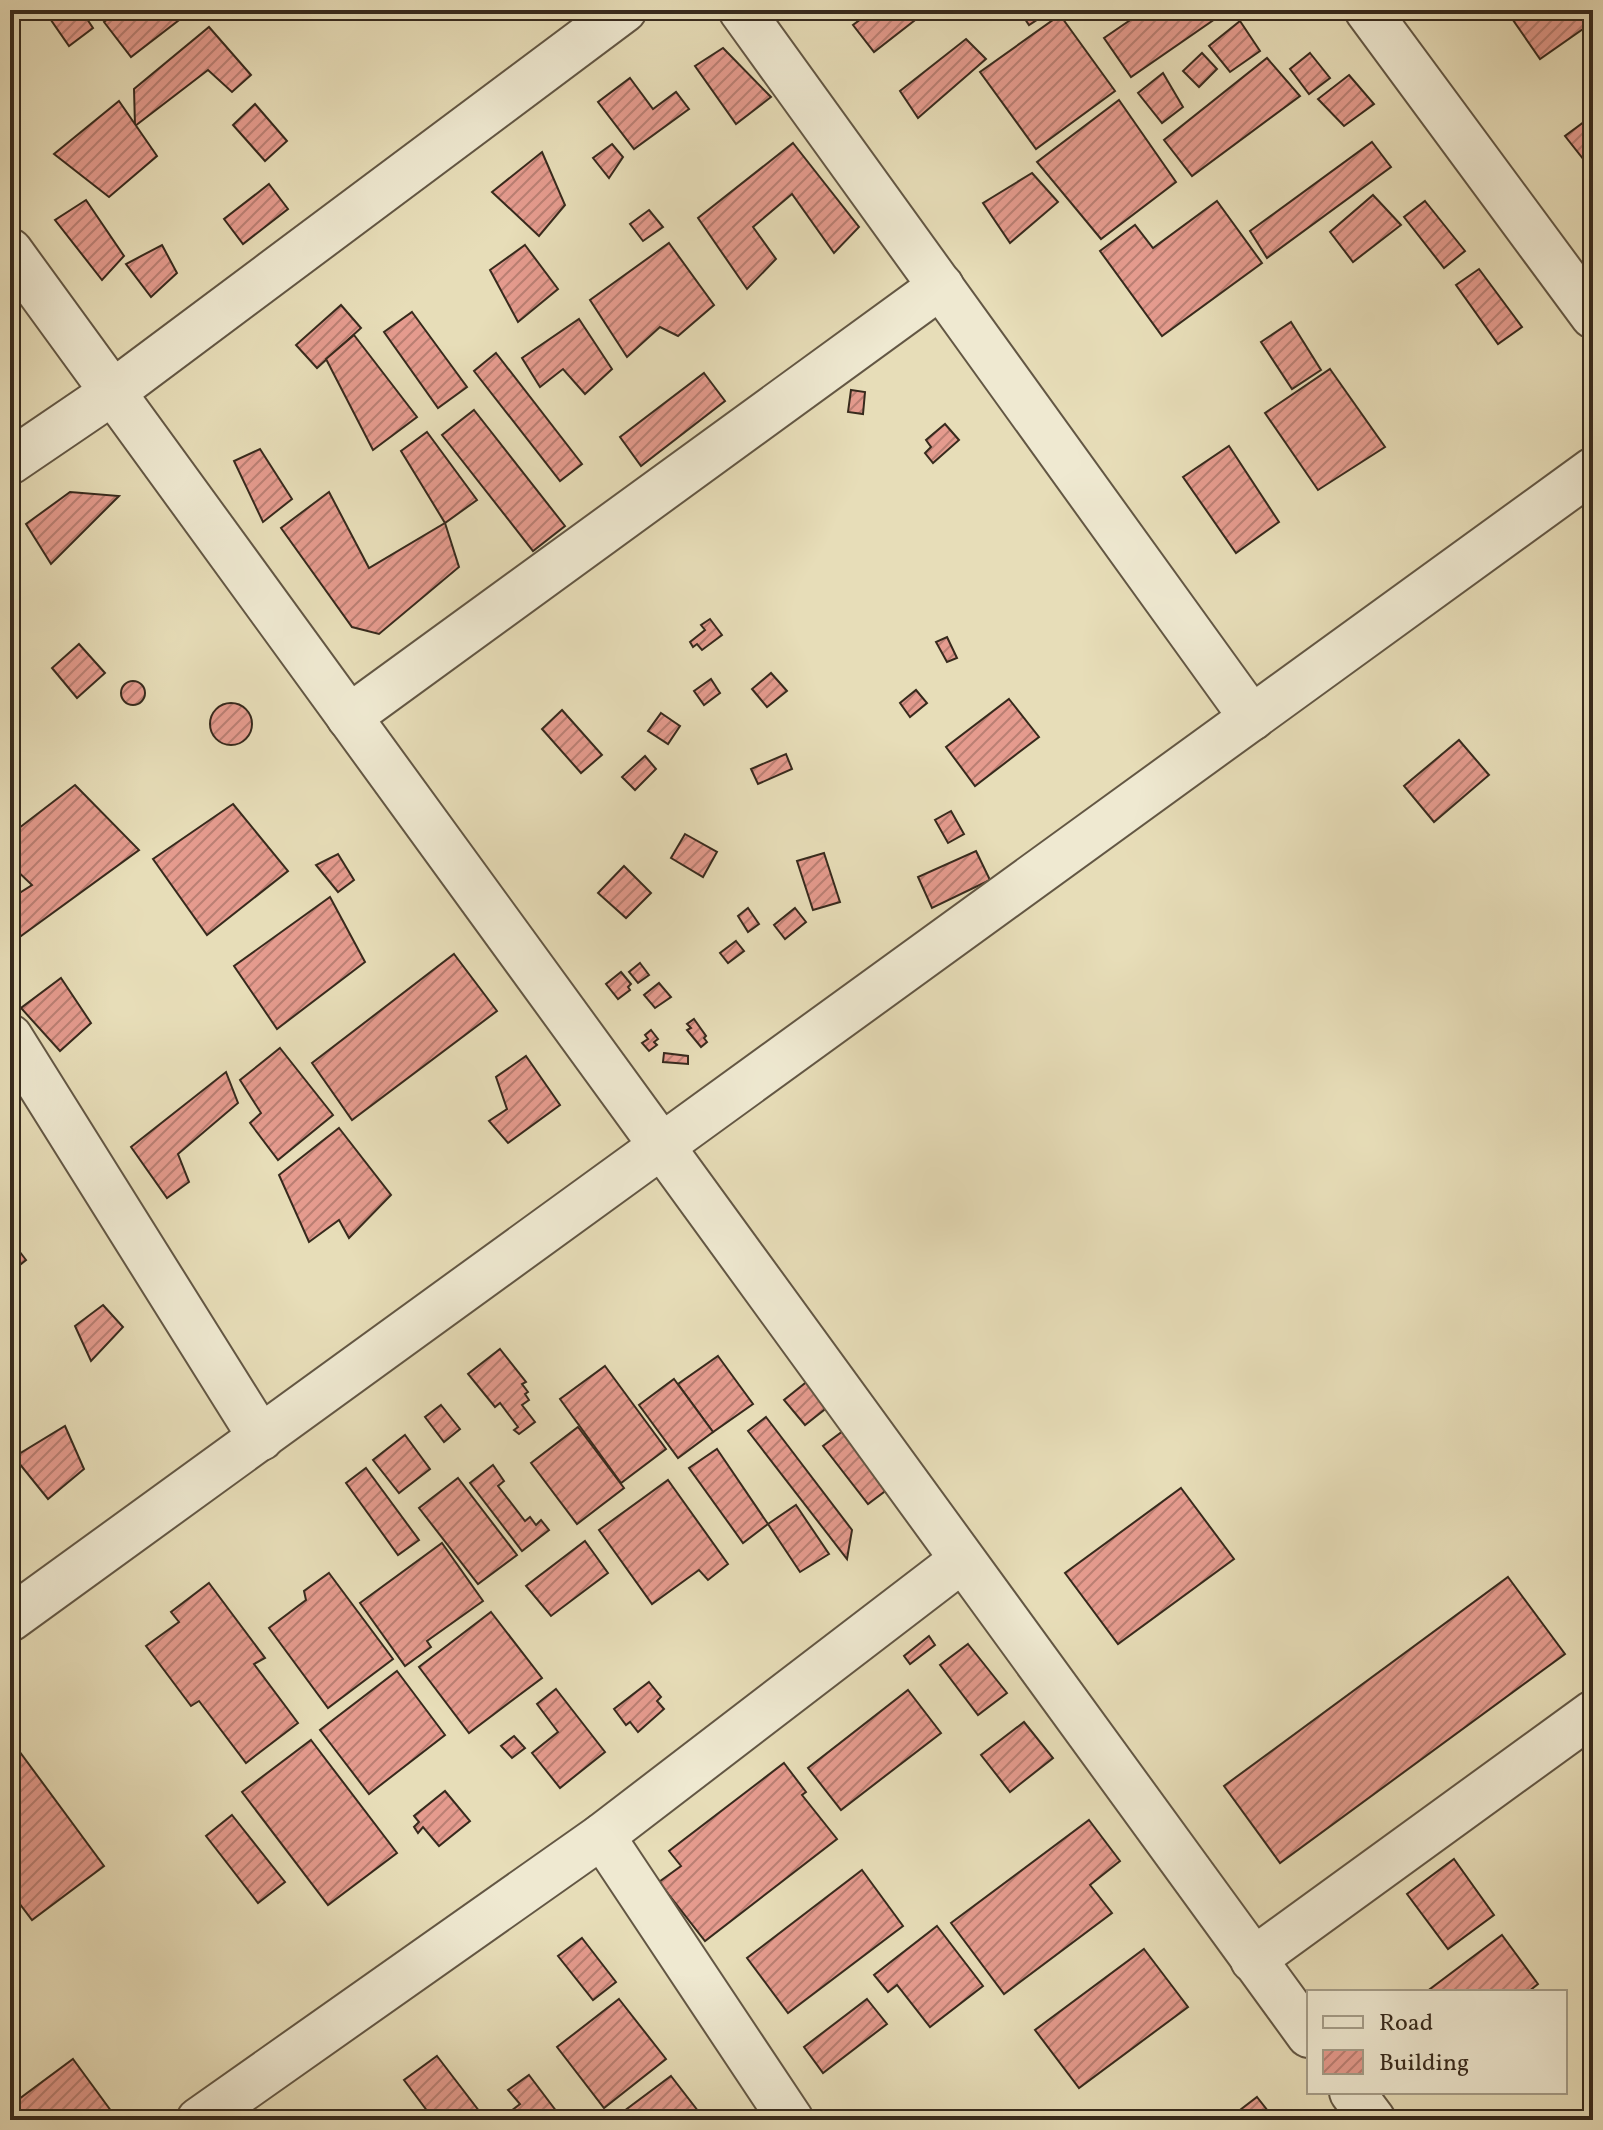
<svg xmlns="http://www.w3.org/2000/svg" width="1603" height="2130" font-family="Vollkorn,serif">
  <defs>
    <pattern id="building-hatch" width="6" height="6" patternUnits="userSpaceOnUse" patternTransform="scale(2)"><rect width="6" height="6" fill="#e59b8e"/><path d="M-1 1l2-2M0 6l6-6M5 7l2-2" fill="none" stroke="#ba7f73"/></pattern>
  </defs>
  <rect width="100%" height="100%" fill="#e7ddb8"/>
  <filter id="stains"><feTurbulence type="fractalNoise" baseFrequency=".0025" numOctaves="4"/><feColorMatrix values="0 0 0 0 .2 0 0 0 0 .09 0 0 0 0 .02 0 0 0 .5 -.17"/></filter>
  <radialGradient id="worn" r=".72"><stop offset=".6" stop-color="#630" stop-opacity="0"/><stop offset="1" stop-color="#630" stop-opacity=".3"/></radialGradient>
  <!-- building -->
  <g fill="url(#building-hatch)" stroke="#372a1d" stroke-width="2">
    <path d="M44 10H81L93 28 69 46Z"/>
    <path d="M119 10H134L136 13 139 10H178L183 17 131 57 104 22Z"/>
    <path d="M873 10H928L874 52 853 25Z"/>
    <path d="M1019 10H1052L1029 25Z"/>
    <path d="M1145 10H1228L1131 77 1104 38Z"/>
    <path d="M1506 10H1593V22L1540 59Z"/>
    <path d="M1060 15 1115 91 1036 149 980 72Z"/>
    <path d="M1240 21 1260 51 1230 72 1209 46Z"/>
    <path d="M209 27 251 75 232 92 208 70 135 126 134 89Z"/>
    <path d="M966 39 986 59 918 118 900 91Z"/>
    <path d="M723 48 771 97 736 124 695 66Z"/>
    <path d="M1202 53 1217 69 1199 87 1183 71Z"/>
    <path d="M1310 53 1330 78 1309 94 1290 69Z"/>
    <path d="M1267 58 1300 96 1192 176 1164 140Z"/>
    <path d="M1163 73 1183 107 1162 123 1138 93Z"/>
    <path d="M1349 75 1374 104 1344 126 1318 99Z"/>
    <path d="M630 78 653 109 676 92 689 109 634 149 598 102Z"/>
    <path d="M1119 100 1176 182 1101 239 1037 162Z"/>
    <path d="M119 101 157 156 109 197 54 154Z"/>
    <path d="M255 104 287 141 265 161 233 125Z"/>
    <path d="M1588 119 1593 126V152L1584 160 1565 136Z"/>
    <path d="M1372 142 1391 167 1267 258 1250 231Z"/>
    <path d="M793 143 859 227 834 253 792 194 753 227 776 259 747 289 698 218Z"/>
    <path d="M612 144 623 157 609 178 593 158Z"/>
    <path d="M542 152 565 205 539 236 492 192Z"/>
    <path d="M1032 173 1058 202 1010 243 983 203Z"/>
    <path d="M269 184 288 209 243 244 224 219Z"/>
    <path d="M1373 195 1401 225 1353 262 1330 232Z"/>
    <path d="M86 200 124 256 102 280 55 220Z"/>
    <path d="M1217 201 1262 263 1162 336 1100 251 1135 225 1153 248Z"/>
    <path d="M1425 201 1465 251 1444 268 1404 217Z"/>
    <path d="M649 210 663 227 643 241 630 224Z"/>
    <path d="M669 243 714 305 678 336 660 327 627 357 590 300Z"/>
    <path d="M162 245 177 273 151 297 126 264Z"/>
    <path d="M525 245 558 289 518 322 490 270Z"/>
    <path d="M1479 269 1522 327 1498 344 1456 285Z"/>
    <path d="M341 305 361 328 317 368 296 345Z"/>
    <path d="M412 312 467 387 438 408 384 332Z"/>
    <path d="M579 319 612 369 585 394 563 369 540 387 522 358Z"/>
    <path d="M1291 322 1321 370 1292 389 1261 342Z"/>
    <path d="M354 335 417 417 373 450 326 359Z"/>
    <path d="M496 353 582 464 560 481 474 371Z"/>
    <path d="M1330 369 1385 447 1318 490 1265 413Z"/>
    <path d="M704 373 725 401 641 466 620 437Z"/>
    <path d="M851 390 865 392 863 414 848 412Z"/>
    <path d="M474 410 565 526 533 551 442 435Z"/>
    <path d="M945 424 959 440 933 463 925 453 931 447 926 440Z"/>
    <path d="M427 432 477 500 445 523 401 451Z"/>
    <path d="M1229 446 1279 522 1236 553 1183 477Z"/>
    <path d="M260 449 292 499 263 522 234 461Z"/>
    <path d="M70 492 119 496 51 564 26 524Z"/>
    <path d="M329 492 369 568 445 523 459 567 379 634 352 627 281 528Z"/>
    <path d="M710 619 722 635 702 650 697 644 693 647 690 642 705 630 701 625Z"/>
    <path d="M947 637 957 658 947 662 936 642Z"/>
    <path d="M79 644 105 673 77 698 52 668Z"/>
    <path d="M771 673 787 691 767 707 752 689Z"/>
    <path d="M711 679 720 693 704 705 694 691Z"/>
    <circle cx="133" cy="693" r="12"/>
    <path d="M916 690 927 703 910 717 900 703Z"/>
    <path d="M1009 699 1039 737 975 786 946 747Z"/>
    <circle cx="231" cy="724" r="21"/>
    <path d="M562 710 602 755 581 773 542 729Z"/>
    <path d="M661 713 680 726 668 744 648 731Z"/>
    <path d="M1459 740 1489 775 1434 822 1404 786Z"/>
    <path d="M786 754 792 769 758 784 751 769Z"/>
    <path d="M645 756 656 769 635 790 622 777Z"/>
    <path d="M75 785 139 850 10 944V899L32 885 10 864V835Z"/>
    <path d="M233 804 288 871 207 935 153 859Z"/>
    <path d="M951 811 964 834 948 843 935 820Z"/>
    <path d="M685 834 717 852 703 877 671 858Z"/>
    <path d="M976 851 990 880 932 908 918 877Z"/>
    <path d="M824 853 840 902 813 910 797 861Z"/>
    <path d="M338 854 354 880 338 892 316 865Z"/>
    <path d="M624 866 651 893 626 918 598 893Z"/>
    <path d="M330 897 365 962 277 1029 234 966Z"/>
    <path d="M748 908 759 924 748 932 738 916Z"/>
    <path d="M795 908 806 922 785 939 774 925Z"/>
    <path d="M736 941 744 951 728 963 720 953Z"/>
    <path d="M454 954 497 1011 352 1120 312 1063Z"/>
    <path d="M640 963 649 975 638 983 629 972Z"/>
    <path d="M621 972 631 984 628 987 630 990 618 999 606 984Z"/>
    <path d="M61 978 91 1023 60 1051 21 1008Z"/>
    <path d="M659 983 671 997 655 1008 644 995Z"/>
    <path d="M694 1019 706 1036 704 1038 707 1042 701 1047 687 1030 691 1028 687 1024Z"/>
    <path d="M651 1030 658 1039 654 1042 657 1045 649 1051 642 1043 648 1039 645 1035Z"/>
    <path d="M280 1048 333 1115 278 1160 250 1123 261 1113 240 1080Z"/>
    <path d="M664 1053 688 1056V1064L663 1062Z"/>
    <path d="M526 1056 560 1105 508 1143 489 1121 507 1109 496 1077Z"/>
    <path d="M226 1072 238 1103 178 1154 189 1182 167 1198 131 1147Z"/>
    <path d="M339 1128 391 1195 349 1238 339 1220 309 1242 279 1175Z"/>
    <path d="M10 1239 26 1260 10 1273Z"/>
    <path d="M103 1305 123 1327 91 1361 75 1326Z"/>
    <path d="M500 1349 526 1382 522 1384 528 1392 525 1394 529 1400 522 1405 535 1422 519 1434 514 1430 518 1427 500 1403 495 1407 468 1374Z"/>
    <path d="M718 1356 753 1404 713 1432 678 1384Z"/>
    <path d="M605 1366 666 1449 621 1483 560 1399Z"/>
    <path d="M674 1379 713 1432 678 1458 639 1405Z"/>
    <path d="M809 1380 829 1406 805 1425 784 1400Z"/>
    <path d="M441 1405 460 1429 444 1442 425 1417Z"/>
    <path d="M766 1417 852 1530 847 1559 748 1431Z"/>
    <path d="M65 1426 84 1469 48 1499 14 1457Z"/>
    <path d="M578 1427 624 1488 577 1524 531 1463Z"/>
    <path d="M847 1428 892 1486 868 1504 823 1446Z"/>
    <path d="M405 1435 430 1469 399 1493 373 1460Z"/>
    <path d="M717 1449 768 1524 743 1543 689 1468Z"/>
    <path d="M493 1465 504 1481 498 1486 525 1521 530 1517 536 1525 541 1520 549 1530 522 1551 470 1483Z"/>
    <path d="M366 1468 419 1540 398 1555 346 1483Z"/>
    <path d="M458 1478 517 1555 478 1584 419 1508Z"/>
    <path d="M668 1480 728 1564 708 1580 699 1570 652 1604 599 1530Z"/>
    <path d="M1181 1488 1234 1559 1118 1644 1065 1573Z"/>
    <path d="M796 1505 829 1554 800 1572 768 1524Z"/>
    <path d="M585 1541 608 1573 551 1616 526 1586Z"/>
    <path d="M442 1543 483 1601 427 1641 431 1647 405 1666 360 1603Z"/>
    <path d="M329 1573 393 1659 328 1708 269 1628 306 1600 304 1591Z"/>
    <path d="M1508 1577 1565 1654 1280 1863 1224 1786Z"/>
    <path d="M209 1583 265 1658 254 1664 298 1723 246 1763 199 1701 191 1706 146 1646 179 1622 171 1612Z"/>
    <path d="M491 1612 542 1678 469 1733 419 1667Z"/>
    <path d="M929 1636 935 1645 910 1664 904 1656Z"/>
    <path d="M968 1644 1007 1693 978 1715 940 1665Z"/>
    <path d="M397 1671 445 1735 369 1794 320 1730Z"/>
    <path d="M649 1682 661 1697 657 1701 664 1709 638 1732 630 1722 626 1725 614 1709Z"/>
    <path d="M556 1689 605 1752 560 1788 532 1753 558 1732 537 1704Z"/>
    <path d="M908 1690 941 1733 841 1810 808 1768Z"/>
    <path d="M1024 1722 1053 1758 1010 1792 981 1755Z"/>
    <path d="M514 1736 525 1748 512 1758 501 1746Z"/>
    <path d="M11 1740 104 1866 32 1920 10 1891Z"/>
    <path d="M311 1740 397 1853 328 1905 242 1792Z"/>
    <path d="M784 1763 806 1792 802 1795 837 1839 705 1941 659 1882 681 1866 669 1851Z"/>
    <path d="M445 1791 470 1821 439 1846 423 1827 418 1833 414 1827 419 1822 414 1816Z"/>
    <path d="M232 1815 285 1882 258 1903 206 1836Z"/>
    <path d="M1089 1820 1120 1861 1090 1885 1112 1913 1004 1994 951 1923Z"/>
    <path d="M1454 1859 1494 1915 1448 1949 1407 1894Z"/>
    <path d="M862 1870 903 1926 788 2013 747 1958Z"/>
    <path d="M937 1926 983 1986 930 2027 897 1985 888 1992 874 1975Z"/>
    <path d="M1502 1935 1538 1984 1528 1992H1426Z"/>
    <path d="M582 1938 616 1982 593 2000 558 1956Z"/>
    <path d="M1144 1949 1188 2007 1079 2088 1035 2030Z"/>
    <path d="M619 1999 666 2059 604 2108 557 2047Z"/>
    <path d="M867 1999 887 2024 823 2073 804 2047Z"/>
    <path d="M437 2056 486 2120H434L404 2080Z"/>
    <path d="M73 2059 117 2119 23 2120 11 2105Z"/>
    <path d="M529 2075 563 2120H499L520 2104 508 2090Z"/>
    <path d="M671 2076 705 2120H612Z"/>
    <path d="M1257 2097 1275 2120H1227Z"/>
  </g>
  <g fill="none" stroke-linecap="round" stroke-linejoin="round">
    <defs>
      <g id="minor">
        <path d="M741 10 1252 718"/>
        <path d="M1367 10 1593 316"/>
        <path d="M10 251 1309 2035"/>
        <path d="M10 462 113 392 624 10"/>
        <path d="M349 717 941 286"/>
        <path d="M10 1037 261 1438"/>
        <path d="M10 1619 1593 470"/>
        <path d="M602 1836 791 2120"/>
        <path d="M1253 1960 1593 1713"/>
        <path d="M1352 2092 1373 2120"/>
        <path d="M199 2120 602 1836 962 1560"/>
      </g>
    </defs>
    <!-- minor casing -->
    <use href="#minor" stroke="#635744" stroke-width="48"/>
    <!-- minor -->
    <use href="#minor" stroke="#efe9d1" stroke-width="44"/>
  </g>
  <!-- margin -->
  <rect width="1603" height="2130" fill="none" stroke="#e7ddb8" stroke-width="40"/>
  <rect x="12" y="12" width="1579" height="2106" fill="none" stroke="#372a1d" stroke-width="4"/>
  <rect x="20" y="20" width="1563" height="2090" fill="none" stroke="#372a1d" stroke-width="2"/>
  <!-- legend -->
  <rect x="1307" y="1990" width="260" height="104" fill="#efe9d1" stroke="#a59d89" stroke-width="2"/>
  <rect x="1323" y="2016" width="40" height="12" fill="#efe9d1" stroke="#a59d89" stroke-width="2"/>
  <text x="1379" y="2030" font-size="24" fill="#372a1d">Road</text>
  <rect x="1323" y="2050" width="40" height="24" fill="url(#building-hatch)" stroke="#a59d89" stroke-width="2"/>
  <text x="1379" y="2070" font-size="24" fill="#372a1d">Building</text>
  <rect width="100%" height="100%" filter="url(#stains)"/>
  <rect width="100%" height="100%" fill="url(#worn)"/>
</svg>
